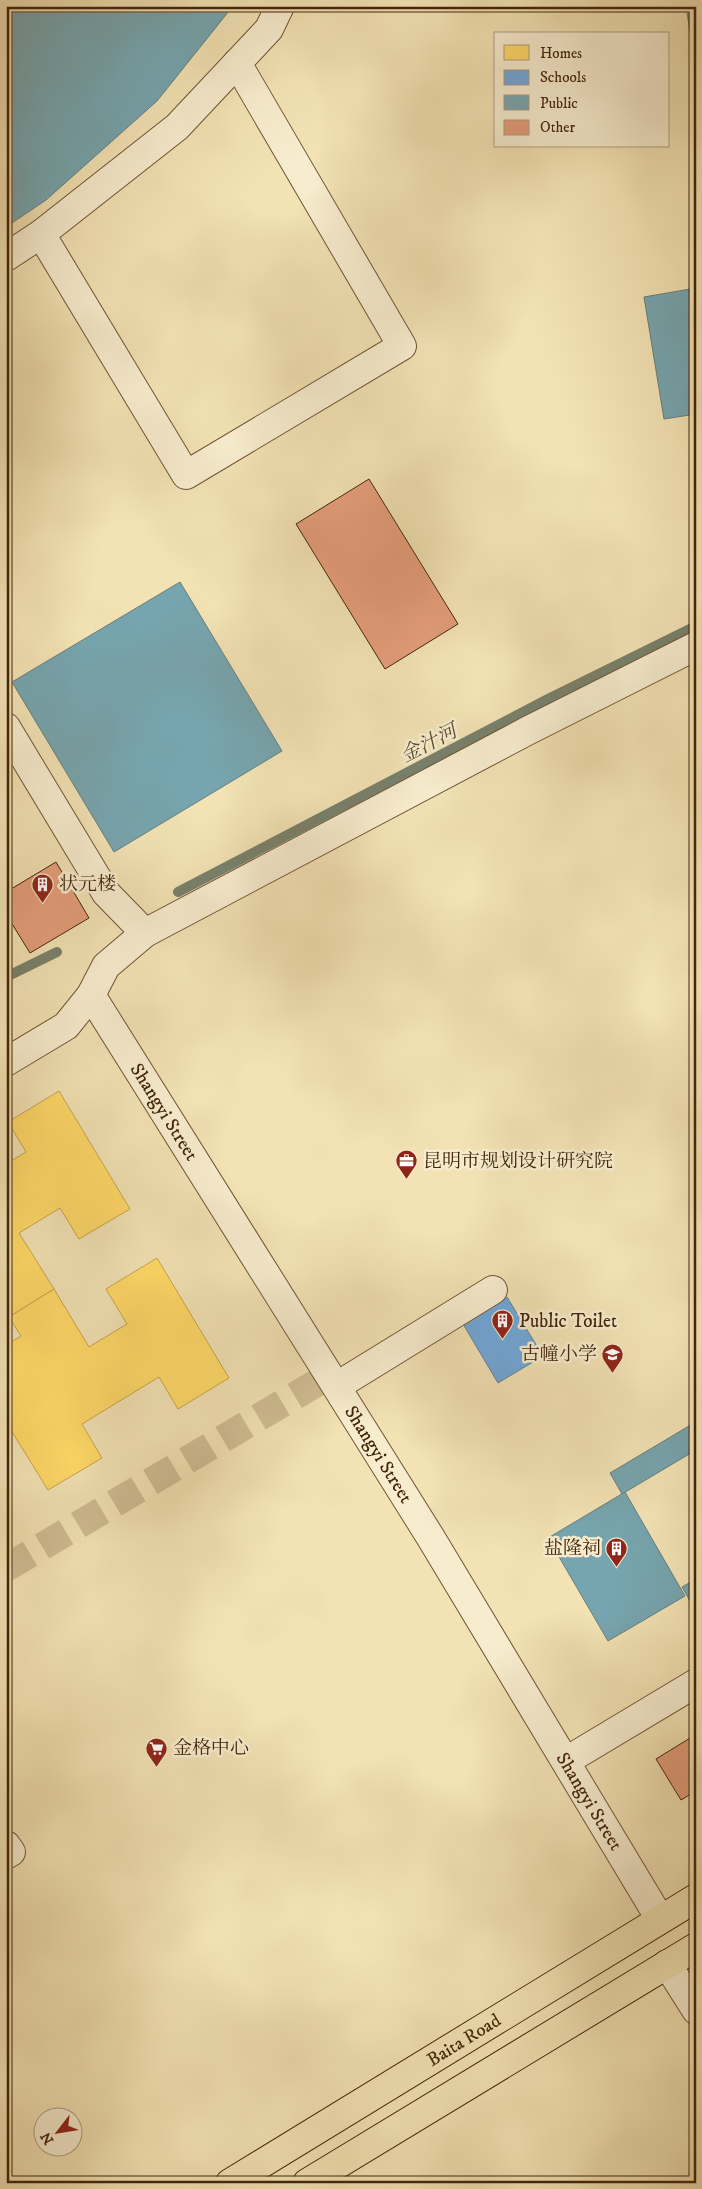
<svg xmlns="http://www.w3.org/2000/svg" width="702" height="2189" font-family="'IM FELL DW Pica','Noto Serif SC',serif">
  <rect width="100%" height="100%" fill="#f2e2b4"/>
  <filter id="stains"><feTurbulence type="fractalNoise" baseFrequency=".004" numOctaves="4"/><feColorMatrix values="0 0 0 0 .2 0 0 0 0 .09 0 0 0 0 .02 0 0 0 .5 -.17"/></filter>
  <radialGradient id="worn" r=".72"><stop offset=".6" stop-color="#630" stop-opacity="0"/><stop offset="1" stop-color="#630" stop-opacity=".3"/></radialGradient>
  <!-- homes -->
  <g fill="#ffd966" stroke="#c7a34a">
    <path d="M59 1091 130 1209 79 1239 60 1208 19 1233 54 1289 9 1317 6 1313V1164L26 1152 8 1122Z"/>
    <path d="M157 1258 229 1378 178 1409 159 1377 82 1424 102 1458 48 1490 6 1422V1345L21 1336 9 1317 54 1289 89 1347 127 1324 106 1289Z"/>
  </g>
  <!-- schools -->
  <path fill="#6fa8dc" stroke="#62819d" d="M507 1297 543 1356 498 1383 463 1324Z"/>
  <!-- public -->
  <g fill="#76a5af" stroke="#677f7e">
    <path d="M8 6H233L157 101 46 200 6 227V8Z"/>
    <path d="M686 6H696V32H690Z"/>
    <path d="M696 288V414L664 419 644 297Z"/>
    <path d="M180 582 282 751 114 852 12 682Z"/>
    <path d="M694 1423 696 1427V1450L622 1494 610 1473Z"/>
    <path d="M625 1492 685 1596 608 1641 548 1538Z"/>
    <path d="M696 1579V1611L682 1587Z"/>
  </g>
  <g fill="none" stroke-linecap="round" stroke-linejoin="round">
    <!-- stream -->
    <g stroke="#78816c" stroke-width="10">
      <path d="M178 892 548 699 696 626"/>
      <path d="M6 977 57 952"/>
    </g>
  </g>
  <!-- building -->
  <g fill="#e49d7a" stroke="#43250a">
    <path d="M369 479 458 624 385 669 296 524Z"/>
    <path d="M56 862 89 918 30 953 6 914V892Z"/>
    <path d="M695 1735 696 1791 681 1800 656 1759Z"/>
  </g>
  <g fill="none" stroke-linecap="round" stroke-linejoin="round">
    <!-- minor-tunnel -->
    <path stroke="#cfbc92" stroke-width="28" stroke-dasharray="28 14" stroke-linecap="butt" d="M6 1568 330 1375"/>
    <defs>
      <g id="minor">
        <path d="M41 234 186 475 402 346 237 63"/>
        <path d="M6 257 41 234 177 127 269 29 280 6"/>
        <path d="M6 727 106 893 145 933"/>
        <path id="s1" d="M91 995 431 1538 660 1919"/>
        <path d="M6 1062 66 1026 91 995 106 966 145 933 529 730 696 646"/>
        <path d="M337 1386 493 1290"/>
        <path d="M566 1761 696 1683"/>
        <path d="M6 1845 11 1852 6 1855"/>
        <path d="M667 1964 696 2010"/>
      </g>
      <g id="major">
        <path id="s2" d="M230 2183 696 1898"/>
        <path d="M307 2183 696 1947"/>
      </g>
    </defs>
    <!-- minor casing -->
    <use href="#minor" stroke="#6f5434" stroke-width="30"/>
    <!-- major casing -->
    <use href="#major" stroke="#43250a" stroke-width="30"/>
    <!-- minor -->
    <use href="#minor" stroke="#f7ecce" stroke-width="28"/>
    <!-- major -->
    <use href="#major" stroke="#f2e2b4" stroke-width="28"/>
  </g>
  <!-- icons -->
  <defs>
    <symbol id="building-pin" viewBox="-11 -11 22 30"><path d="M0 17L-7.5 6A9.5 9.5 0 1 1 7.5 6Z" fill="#8f2418" stroke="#f7ecce"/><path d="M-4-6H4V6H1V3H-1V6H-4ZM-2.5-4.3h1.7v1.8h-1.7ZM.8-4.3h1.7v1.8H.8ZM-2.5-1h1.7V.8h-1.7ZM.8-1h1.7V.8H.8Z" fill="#fff"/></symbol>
    <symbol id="office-pin" viewBox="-11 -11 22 30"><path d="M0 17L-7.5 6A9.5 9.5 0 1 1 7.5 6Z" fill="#8f2418" stroke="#f7ecce"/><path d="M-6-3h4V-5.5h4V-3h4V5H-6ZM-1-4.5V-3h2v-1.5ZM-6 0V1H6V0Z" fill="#fff"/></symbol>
    <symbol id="school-pin" viewBox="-11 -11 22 30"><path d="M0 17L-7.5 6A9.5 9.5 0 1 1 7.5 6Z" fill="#8f2418" stroke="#f7ecce"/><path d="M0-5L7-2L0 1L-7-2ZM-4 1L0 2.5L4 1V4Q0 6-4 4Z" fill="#fff"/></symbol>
    <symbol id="supermarket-pin" viewBox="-11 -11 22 30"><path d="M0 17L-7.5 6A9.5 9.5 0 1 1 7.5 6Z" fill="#8f2418" stroke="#f7ecce"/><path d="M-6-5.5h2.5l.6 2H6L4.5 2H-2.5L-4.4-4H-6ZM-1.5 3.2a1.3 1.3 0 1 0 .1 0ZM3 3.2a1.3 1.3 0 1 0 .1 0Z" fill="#fff"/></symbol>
  </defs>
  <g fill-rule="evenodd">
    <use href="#building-pin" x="30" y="872" width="25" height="34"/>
    <use href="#office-pin" x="394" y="1148" width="25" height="34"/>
    <use href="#building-pin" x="490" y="1308" width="25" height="34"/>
    <use href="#school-pin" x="600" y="1342" width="25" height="34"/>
    <use href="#building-pin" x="604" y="1536" width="25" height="34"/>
    <use href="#supermarket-pin" x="144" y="1736" width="25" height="34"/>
  </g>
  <g text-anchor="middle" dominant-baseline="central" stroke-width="5" stroke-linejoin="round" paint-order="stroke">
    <!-- poi labels -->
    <g font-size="19" fill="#43250a" stroke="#f7ecce" text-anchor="start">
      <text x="59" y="884">状元楼</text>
      <text x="423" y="1161">昆明市规划设计研究院</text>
      <text x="519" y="1321">Public Toilet</text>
      <text x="597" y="1354" text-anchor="end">古幢小学</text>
      <text x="601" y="1548" text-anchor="end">盐隆祠</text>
      <text x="173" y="1748">金格中心</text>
    </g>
    <!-- street labels -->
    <g font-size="19" fill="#43250a" stroke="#f7ecce">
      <text stroke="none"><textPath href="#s1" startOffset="138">Shangyi Street</textPath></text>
      <text stroke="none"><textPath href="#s1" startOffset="542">Shangyi Street</textPath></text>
      <text stroke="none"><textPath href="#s1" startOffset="948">Shangyi Street</textPath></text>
      <text stroke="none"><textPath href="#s2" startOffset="274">Baita Road</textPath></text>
    </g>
    <!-- water labels -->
    <g font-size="20" font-style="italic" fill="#594b33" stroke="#f7ecce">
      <text transform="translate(429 744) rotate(-27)">金汁河</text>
    </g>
  </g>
  <!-- margin -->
  <rect width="702" height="2189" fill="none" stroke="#f2e2b4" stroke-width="25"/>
  <rect x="8" y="8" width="687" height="2174" fill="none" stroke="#43250a" stroke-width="2.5"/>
  <rect x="12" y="12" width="677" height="2164" fill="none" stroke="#43250a"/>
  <!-- legend -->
  <rect x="494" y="32" width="175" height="115" fill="#f7ecce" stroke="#af9c80"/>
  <rect x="504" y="45" width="25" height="15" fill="#ffd966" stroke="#af9c80"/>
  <text x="540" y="58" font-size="15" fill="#43250a">Homes</text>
  <rect x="504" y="70" width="25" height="15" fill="#6fa8dc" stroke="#af9c80"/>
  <text x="540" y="82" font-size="15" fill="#43250a">Schools</text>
  <rect x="504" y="95" width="25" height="15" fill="#76a5af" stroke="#af9c80"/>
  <text x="540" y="108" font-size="15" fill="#43250a">Public</text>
  <rect x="504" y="120" width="25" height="15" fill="#e49d7a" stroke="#af9c80"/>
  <text x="540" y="132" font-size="15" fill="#43250a">Other</text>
  <!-- north arrow -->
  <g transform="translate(58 2132) rotate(239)"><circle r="24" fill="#f7ecce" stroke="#af9c80"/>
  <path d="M0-4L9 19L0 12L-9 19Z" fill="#8f2418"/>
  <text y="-8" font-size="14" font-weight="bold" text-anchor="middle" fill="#43250a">N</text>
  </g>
  <rect width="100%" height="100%" filter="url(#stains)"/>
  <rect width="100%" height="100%" fill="url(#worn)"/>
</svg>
